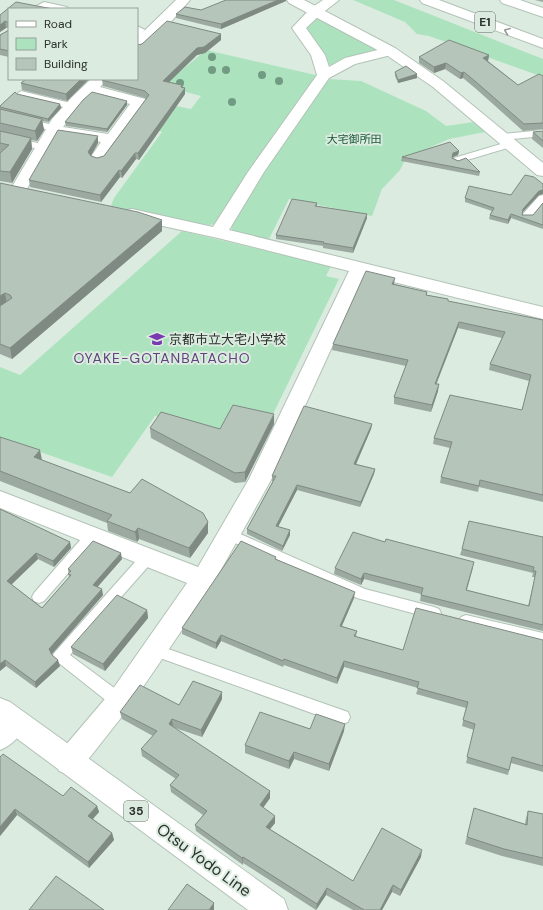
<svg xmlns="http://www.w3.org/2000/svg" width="543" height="910" font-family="'DM Sans','Noto Sans JP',sans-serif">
  <rect width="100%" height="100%" fill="#dbebdf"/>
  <!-- green -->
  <g fill="#ace3be">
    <path d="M353 0H394L543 59V77L429 36 417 34 405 22Z"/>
    <path d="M317 15 378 50 357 55 330 66C324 51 313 40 304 26Z"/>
    <path d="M206 50 320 76 216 224 208 225 111 206 114 198 162 132 158 130 176 106 191 109 201 96 163 86Z"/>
    <path d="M329 79 361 81 426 111 446 126 474 122 485 132 449 139 406 158 400 170 382 189 372 216 289 199 269 239 233 232 230 223 275 154Z"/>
    <path d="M182 231 331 266 326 276 339 279 273 414 235 406 221 434 155 416 112 477 0 438V367L20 375Z"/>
  </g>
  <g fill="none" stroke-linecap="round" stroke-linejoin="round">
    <defs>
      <g id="lane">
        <path d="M44 2 67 7 68 9H54L45 7 41 9H31Z"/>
        <path d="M137 26 145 30 140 36H137Z"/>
        <path d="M21 91 75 104 77 106 72 109 18 96 17 94Z"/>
        <path d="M0 112 57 126 59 128 54 131 0 118Z"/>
        <path d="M543 130V136L503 140 498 137 503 134Z"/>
        <path d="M0 134 46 145 48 147 43 150 0 140Z"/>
        <path d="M511 141 516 144 514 146 457 163 452 160 454 158Z"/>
        <path d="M543 195V204L531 218H523L522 216 523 214 539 196Z"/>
        <path d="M229 529 365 589 434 607 439 609 441 613 439 617 434 619 357 598 224 538 222 534 224 530Z"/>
        <path d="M93 530 98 531 100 535 98 539 44 601 39 603 34 601 32 597 34 593 88 531Z"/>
        <path d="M148 552 153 553 155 557 153 561 70 655 125 696 127 701 125 706 119 708 113 706 55 660 52 656 55 652 143 553Z"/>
        <path d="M466 615 543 633V645L461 625 459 621 461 617Z"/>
        <path d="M154 644 348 712 350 717 348 722 342 724 149 654 146 650 149 646Z"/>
      </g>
      <g id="street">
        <path d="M176 0H190L169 24 142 49 137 50V38Z"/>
        <path d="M323 0H339L321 14 306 28 325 55 329 67 345 58 390 47 395 48 397 51 395 54 355 64 329 78 264 172 229 230 543 307V319L365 275 271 480 212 586 128 709 79 771 69 775 59 771 55 762 59 753 110 693 187 583 0 508V491L198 567 249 479 349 271 218 238 126 218 123 214 126 210 132 209 213 227 248 172 317 75 311 55 292 28 311 8Z"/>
        <path d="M500 0H520L543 8V17L502 3Z"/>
        <path d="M91 79H106L104 83 100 87 145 99 148 102 104 161 98 163 92 161 90 158 101 142 58 135 24 194 18 195 12 194 10 190 52 119 72 97ZM92 94 130 104 108 134 63 127 82 103Z"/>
        <path d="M15 709 25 713 29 721C22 734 13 745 0 750V719L5 713Z"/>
      </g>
      <path id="secondary" d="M287 0H304L395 48 443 81 543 163V176L537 175 433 87 385 54 289 3Z"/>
      <path id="primary" d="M0 698 10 702 284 899 288 910H248L0 726Z"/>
      <path id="highway" d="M420 0H439L543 39V48L422 3Z"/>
    </defs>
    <!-- lane casing -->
    <use href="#lane" stroke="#b2c2b7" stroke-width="2"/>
    <!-- street casing -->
    <use href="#street" stroke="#b2c2b7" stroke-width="2"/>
    <!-- secondary casing -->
    <use href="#secondary" stroke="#b2c2b7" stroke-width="2"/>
    <!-- primary casing -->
    <use href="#primary" stroke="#b2c2b7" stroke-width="2"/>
    <!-- highway casing -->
    <use href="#highway" stroke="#b2c2b7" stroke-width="2"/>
    <!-- lane -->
    <use href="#lane" fill="#fff" fill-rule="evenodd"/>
    <!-- street -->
    <use href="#street" fill="#fff" fill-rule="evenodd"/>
    <!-- secondary -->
    <use href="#secondary" fill="#fff" fill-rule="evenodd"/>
    <!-- primary -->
    <use href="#primary" fill="#fff" fill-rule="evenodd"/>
    <!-- highway -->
    <use href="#highway" fill="#fff" fill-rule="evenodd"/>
  </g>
  <!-- trees -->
  <g fill="#719b83">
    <circle cx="212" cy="57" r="4"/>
    <circle cx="212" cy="70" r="4"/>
    <circle cx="226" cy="70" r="4"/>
    <circle cx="262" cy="75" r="4"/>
    <circle cx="279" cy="81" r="4"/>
    <circle cx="180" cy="83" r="4"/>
    <circle cx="232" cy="102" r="4"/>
  </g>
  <!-- wall -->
  <g fill="#9ca9a0">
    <path d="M535 0H543V2Z"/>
    <path d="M286 1 221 29 176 18V14L201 10Z"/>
    <path d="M9 9V57L0 55V35L9 30V28H6L0 32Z"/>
    <path d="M221 34V40L205 53 197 55 169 82 182 85 183 87 185 88V94L139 160 136 159 122 178 120 177 101 202 30 187 29 180 98 143 91 156 97 158 104 156 146 99 145 98 103 86 102 80Z"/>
    <path d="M489 55 488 61 518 85 543 76V129L523 131 475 88 463 78 460 79 445 69 434 73 419 63V57Z"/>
    <path d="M395 72 417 74V78L398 83 395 76Z"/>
    <path d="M26 79H89L67 101 22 90 21 83Z"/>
    <path d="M17 94 60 104 61 108 48 122 42 121 44 130 37 141 31 140 32 149 12 183 0 181V106Z"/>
    <path d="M127 105 107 132 66 126 65 122Z"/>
    <path d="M543 131V148L532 139 533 132Z"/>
    <path d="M459 151 458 155 453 157V158L480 172 479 176 401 161 402 157Z"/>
    <path d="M0 183 162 220V231L12 359 0 354Z"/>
    <path d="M543 184V194L539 195 522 212V215H533L543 203V229L511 218 508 224 489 219 490 215 492 211 465 202V198L511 195Z"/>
    <path d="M317 203V206L367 214V218L353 253 323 248V246L276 239V235Z"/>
    <path d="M394 284 427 292V295L448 299V301L543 320V502L479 487 478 492 440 483 441 477 450 448 433 444 434 438 522 410 529 381 489 370 490 364 502 338 458 328 436 384 438 391 431 412 394 404V397L406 366 332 350 333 344Z"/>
    <path d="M274 424 245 482 235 483 151 438 150 428 220 429Z"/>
    <path d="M372 424 371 429 356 464 375 469 374 474 360 507 297 490 278 526 290 535 282 551 247 534V529L273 481H272V476Z"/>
    <path d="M0 437 42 460 208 522V533L190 558 139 539 137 542 108 531 107 523 0 481Z"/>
    <path d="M0 509 70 542 71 548 54 567 38 559 11 584 42 608 69 578 68 569 122 559 97 587 103 595 52 654 60 666 36 688 6 666 0 671Z"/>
    <path d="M543 537V631L420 601 421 594 364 579 361 585 334 574 335 568H473L467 590 528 606 535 577H532L533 573 460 555 462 549Z"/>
    <path d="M276 557V559L354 598 342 626 357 631 356 637 403 650 543 640V772L511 763 508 775 466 763 474 730 462 726 466 708 416 694 418 688 344 667 337 684 284 665 283 667 221 641 216 649 182 634V628Z"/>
    <path d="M147 610 148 618 105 671 73 654 71 647Z"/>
    <path d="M222 692V699L202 737 172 727 270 791V798L263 808 275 823 270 829 353 881 421 857 400 896 392 892 382 910H353L326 895 316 910 243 863V865L196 831 195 825 203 815 171 792 170 785 176 779 142 756 141 749 153 736 122 719 120 712 179 705Z"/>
    <path d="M310 729 344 731 329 771 294 759 289 769 245 753V745Z"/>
    <path d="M0 757 63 796 97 806 99 812 93 819 112 833 114 840 89 868 17 815 0 836Z"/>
    <path d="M474 808 525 824 526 818 528 811 543 814V866L502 856 465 844Z"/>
  </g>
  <!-- shaded-wall -->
  <g fill="#7f8a82">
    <path d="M278 0H286V1L221 29V24Z"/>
    <path d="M5 21 6 28 0 32V25Z"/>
    <path d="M221 34V40L205 53 197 55 163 88V81L197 48Z"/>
    <path d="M489 55 488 61 483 58Z"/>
    <path d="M446 63 445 69 434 73V67Z"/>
    <path d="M464 72 463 78 460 79 461 73Z"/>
    <path d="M417 74V78L398 83V80Z"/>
    <path d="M81 79H89L67 101 66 94Z"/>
    <path d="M182 85 183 90 185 88V94L139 160 138 153Z"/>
    <path d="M127 101V105L107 132V129Z"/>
    <path d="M60 104 61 108 48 122V119Z"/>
    <path d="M42 119 44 130 37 141 35 131Z"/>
    <path d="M98 136V143L89 159 88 152Z"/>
    <path d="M31 138 32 149 12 183 10 172Z"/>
    <path d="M459 151 458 155 453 157 451 161 452 158 453 153Z"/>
    <path d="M135 153 136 159 122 178 121 171Z"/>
    <path d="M119 170 120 177 101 202 100 195Z"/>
    <path d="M543 190V194L539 195 522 213 523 209 539 191Z"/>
    <path d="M367 214V218L353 253V248Z"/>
    <path d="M511 214V218L508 224V220Z"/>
    <path d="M162 220V231L12 359 10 348Z"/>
    <path d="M395 278 394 284 391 290 392 284Z"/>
    <path d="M5 293 7 305 0 308V296Z"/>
    <path d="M459 322 458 328 434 390 435 384Z"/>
    <path d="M439 384 438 391 431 412 432 405Z"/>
    <path d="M274 414V424L245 482V472Z"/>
    <path d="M372 424 371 429 354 469V464Z"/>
    <path d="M40 450 42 460 34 457Z"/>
    <path d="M375 469 374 474 360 507 361 502Z"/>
    <path d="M297 485V490L276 531V526Z"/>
    <path d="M208 522V533L190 558 189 548Z"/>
    <path d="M138 528 139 539 137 542 135 532Z"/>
    <path d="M290 530V535L282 551 283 546Z"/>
    <path d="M70 542 71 548 54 567 53 561Z"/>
    <path d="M36 553 38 559 9 587 7 581Z"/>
    <path d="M121 553 122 559 94 591 93 585Z"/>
    <path d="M364 573V579L361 585V579Z"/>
    <path d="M102 589 103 595 51 655 49 649Z"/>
    <path d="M355 592 354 598 339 632 340 626Z"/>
    <path d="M147 610 148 618 105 671 103 664Z"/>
    <path d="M221 635V641L216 649V643Z"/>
    <path d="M5 660 6 666 0 671V664Z"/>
    <path d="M58 660 60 666 36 688 35 682Z"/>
    <path d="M344 661V667L337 684V678Z"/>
    <path d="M222 692V699L202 737 201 730Z"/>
    <path d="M172 719 173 727 169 724Z"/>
    <path d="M345 724 344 731 329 771V764Z"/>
    <path d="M294 752V759L289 769V761Z"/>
    <path d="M270 791V798L260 812V805Z"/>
    <path d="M97 806 99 812 90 822 88 816Z"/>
    <path d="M15 809 17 815 0 836V827Z"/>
    <path d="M275 816V823L266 834V827Z"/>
    <path d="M112 833 114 840 89 868 88 862Z"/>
    <path d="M422 850 421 857 400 896 401 890Z"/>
    <path d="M243 857V865L242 858Z"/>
    <path d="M393 885 392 892 382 910H380Z"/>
    <path d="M327 888 326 895 316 910 317 904Z"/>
    <path d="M214 903V910H209Z"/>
  </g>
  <!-- building -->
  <g fill="#b5c5ba" stroke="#7f8a82">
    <path d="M226 0H278L221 24 176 14 185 7 201 10Z"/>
    <path d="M16 2 53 9H9V23L5 21 0 25V15Z"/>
    <path d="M167 21 221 34 204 47 197 48 163 81 182 85 181 87 185 88 138 153H135L121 171 119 170 100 195 29 180 58 130 98 136 88 152 91 156 97 158 104 156 149 95 145 91 102 80 103 79H137V45L142 44Z"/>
    <path d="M9 27V51L0 49V35L9 30Z"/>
    <path d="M449 40 489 55 483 58 518 85 539 74 543 76V123L524 124 476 82 464 72 461 73 446 63 434 67 419 57Z"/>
    <path d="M406 66 417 74 398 80 395 72Z"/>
    <path d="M26 79H81L66 94 21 83Z"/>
    <path d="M15 92 17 94 60 104 48 119 0 107V106Z"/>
    <path d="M92 92 127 101 107 129 65 122 83 100Z"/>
    <path d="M0 109 42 119 35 131 0 123Z"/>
    <path d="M0 131 31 138 10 172 0 171V153L9 145 0 143Z"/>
    <path d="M543 131V141L533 132Z"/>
    <path d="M450 142 459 151 453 153 452 158 458 161 466 158 480 172 402 157Z"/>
    <path d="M525 175 534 177 543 184V190L539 191 523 209 522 215H533L543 203V225L511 214 508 220 490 215 494 208 465 198 469 186 511 195Z"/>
    <path d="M0 183 138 212 162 220 10 348 0 344V306L12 298 10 295 5 293 0 296Z"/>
    <path d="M292 199 317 203 315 206 367 214 353 248 323 243 324 242 276 235Z"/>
    <path d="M366 271 395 278 392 284 427 292 426 295 448 299V301L543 320V495L480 480 479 486 441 477 452 442 434 438 450 395 522 410 531 375 490 364 505 332 459 322 435 384H439L432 405 394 397 408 360 333 344Z"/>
    <path d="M233 405 274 414 245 472 235 473 150 428 161 412 220 429Z"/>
    <path d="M304 406 372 424 354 464 375 469 361 502 297 485 276 526 290 530 283 546 247 529 276 476H272Z"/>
    <path d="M0 437 40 450 34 457 130 493 142 479 203 513 208 522 189 548 138 528 135 532 107 521 112 515 0 471Z"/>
    <path d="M0 509 70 542 53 561 36 553 7 581 42 608 71 575 68 574 71 571 68 569 93 541 121 553 93 585 102 589 49 649 52 655 58 660 35 682 5 660 0 664Z"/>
    <path d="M469 521 543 537V625L421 595 423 588 364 573 361 579 335 568 353 532 385 542 386 539 474 562 466 590 529 606 536 571H533L534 567 462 549Z"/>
    <path d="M241 541 276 557 275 559 355 592 340 626 357 631 354 636 403 650 416 608 543 640V766L512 757 509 770 467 757 475 724 463 720 468 702 417 688 419 682 344 661 337 678 284 659 283 661 221 635 216 643 182 628Z"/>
    <path d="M117 595 147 610 103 664 71 647Z"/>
    <path d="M193 681 222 692 201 730 172 719 169 724 270 791 260 805 275 816 266 827 353 881 382 828 422 850 401 890 393 885 380 910H364L327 888 317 904 243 857 242 858 195 825 207 811 170 785 179 775 141 749 157 731 120 712 140 685 179 705Z"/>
    <path d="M260 712 310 729 316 714 345 724 329 764 294 752 289 761 245 745Z"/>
    <path d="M3 754 63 796 71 787 97 806 88 816 112 833 88 862 15 809 0 827V757Z"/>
    <path d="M474 808 527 825 528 811 543 814V858L504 849 467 837Z"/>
    <path d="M56 876 104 910H29Z"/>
    <path d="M187 884 214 903 209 910H168Z"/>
  </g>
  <!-- one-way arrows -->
  <defs><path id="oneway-chevron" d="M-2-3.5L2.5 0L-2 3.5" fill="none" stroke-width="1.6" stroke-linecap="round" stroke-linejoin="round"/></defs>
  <use stroke="#959896" href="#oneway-chevron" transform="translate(507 31) rotate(-159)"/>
  <!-- icons -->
  <defs>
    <symbol id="school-bare" viewBox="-9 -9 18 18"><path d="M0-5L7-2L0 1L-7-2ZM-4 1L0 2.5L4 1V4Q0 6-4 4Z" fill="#793aaf" stroke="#dbebdf" stroke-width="2.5" paint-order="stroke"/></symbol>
  </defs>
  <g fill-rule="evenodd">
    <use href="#school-bare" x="146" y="328" width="22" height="22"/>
  </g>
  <g text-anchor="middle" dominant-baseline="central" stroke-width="4" stroke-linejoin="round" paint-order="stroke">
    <!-- far-park labels -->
    <g font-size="11" fill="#1a5a37" stroke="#dbebdf">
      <text x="354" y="139">大宅御所田</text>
    </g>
    <!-- shield labels -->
    <g fill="#dbebdf" stroke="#606962" stroke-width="1">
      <rect x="475" y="12" width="20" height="20" rx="3"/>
      <rect x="124" y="801" width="24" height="20" rx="3"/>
    </g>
    <g font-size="12" font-weight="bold" fill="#2b312d">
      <text x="485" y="22">E1</text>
      <text x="136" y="811">35</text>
    </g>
    <!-- poi labels -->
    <g font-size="13" fill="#2b312d" stroke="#dbebdf" text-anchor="start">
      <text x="169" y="339">京都市立大宅小学校</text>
    </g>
    <!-- neighbourhood labels -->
    <g font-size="14" letter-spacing="1" fill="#60437e" stroke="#dbebdf">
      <text x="162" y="358">OYAKE-GOTANBATACHO</text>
    </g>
    <!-- near-street labels -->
    <g font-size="16" fill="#2b312d" stroke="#dbebdf">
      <text transform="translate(204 860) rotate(36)">Otsu Yodo Line</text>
    </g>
  </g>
  <!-- legend -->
  <rect x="8" y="8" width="130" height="72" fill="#dbebdf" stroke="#95a198"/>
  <rect x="16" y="21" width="20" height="6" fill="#ffffff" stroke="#95a198"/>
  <text x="44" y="28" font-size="12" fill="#2b312d">Road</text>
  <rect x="16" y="38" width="20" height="12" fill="#ace3be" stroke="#95a198"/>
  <text x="44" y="48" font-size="12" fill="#2b312d">Park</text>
  <rect x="16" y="58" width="20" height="12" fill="#b5c5ba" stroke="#95a198"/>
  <text x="44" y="68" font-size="12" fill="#2b312d">Building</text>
</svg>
